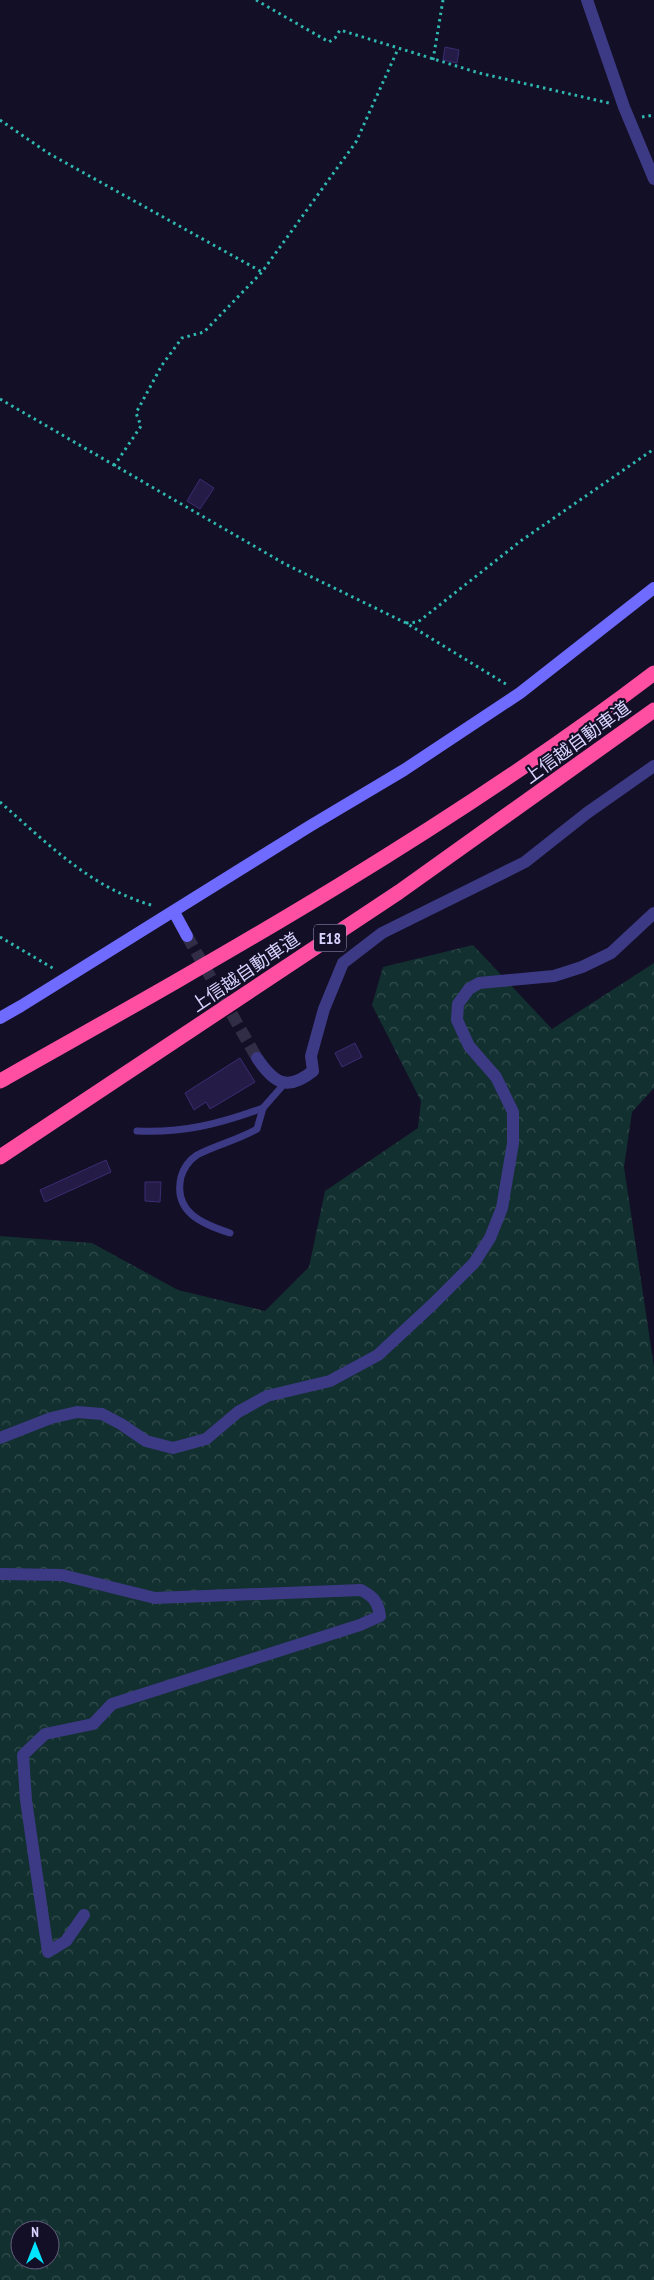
<svg xmlns="http://www.w3.org/2000/svg" width="654" height="2280" font-family="'PT Sans Narrow','Noto Sans JP',sans-serif">
  <defs>
    <pattern id="forest-crowns" width="20" height="18" patternUnits="userSpaceOnUse" patternTransform="scale(1.25)"><rect width="20" height="18" fill="#12302f"/><path d="M2 6a3 3 0 1 1 6 0M12 15a3 3 0 1 1 6 0" fill="none" stroke="#344d4e"/></pattern>
  </defs>
  <rect width="100%" height="100%" fill="#130f26"/>
  <!-- forest -->
  <path fill="url(#forest-crowns)" fill-rule="evenodd" d="M473 945 552 1029 654 963V1088L632 1112 624 1167 654 1367V2280H0V1236L92 1243 178 1290 265 1311 309 1267 325 1191 418 1128 421 1101 372 1005 383 967ZM20 2230H50V2260H20Z"/>
  <!-- building -->
  <g fill="#241b47" stroke="#3b2d73">
    <path d="M445 47 459 50 457 63 443 60Z"/>
    <path d="M200 479 214 488 200 509 187 501Z"/>
    <path d="M355 1043 362 1057 342 1067 335 1053Z"/>
    <path d="M240 1058 255 1082 210 1109 206 1102 194 1110 185 1093Z"/>
    <path d="M106 1160 111 1172 45 1202 40 1190Z"/>
    <path d="M145 1182H161L160 1202 145 1201Z"/>
  </g>
  <g fill="none" stroke-linecap="round" stroke-linejoin="round">
    <!-- street-tunnel -->
    <path stroke="#312d47" stroke-width="12" stroke-dasharray="12 6" stroke-linecap="butt" d="M187 936 257 1058"/>
    <!-- path -->
    <g stroke="#2fb8b0" stroke-width="3" stroke-dasharray="2.5 4" stroke-linecap="butt">
      <path d="M256 0 329 42 335 38 340 30 479 73 609 103"/>
      <path d="M433 60 443 0"/>
      <path d="M642 117 654 115"/>
      <path d="M0 120 48 153 262 272"/>
      <path d="M0 399 285 564 406 623 509 686"/>
      <path d="M114 466 141 426 136 413 162 365 182 338 204 332 262 272 356 142 398 49"/>
      <path d="M406 623 418 622 522 540 654 449"/>
      <path d="M0 802C47 843 93 890 155 906"/>
      <path d="M0 937 56 970"/>
    </g>
    <!-- lane -->
    <g stroke="#3d3a85" stroke-width="7">
      <path d="M137 1131C184 1133 219 1124 263 1108"/>
      <path d="M230 1233C202 1224 173 1212 181 1177 183 1169 189 1160 197 1155 216 1145 238 1140 257 1129L263 1108 285 1083"/>
    </g>
    <!-- street -->
    <g stroke="#3d3a85" stroke-width="12">
      <path d="M587 0 624 107 654 179"/>
      <path d="M257 1058C274 1083 287 1092 313 1071L311 1056 324 1009 343 963 382 933 525 862 587 813 654 766"/>
      <path d="M0 1438 51 1418 77 1412 102 1414 121 1424 146 1441 173 1448 206 1439 238 1412 267 1396 330 1381 378 1355 433 1304 474 1263 490 1238 502 1208 513 1143V1112L496 1077 469 1046 457 1020 458 1004 469 989 479 983 554 976 582 967 611 953 654 913"/>
      <path d="M0 1574 62 1575 155 1598 361 1590C374 1597 378 1602 380 1616L360 1625 112 1704 93 1724 45 1734 23 1755 26 1800 48 1952 66 1941 84 1915"/>
    </g>
    <!-- secondary -->
    <g stroke="#6f6bff" stroke-width="12">
      <path d="M174 912 187 936"/>
      <path d="M0 1018 21 1006 310 826 404 770 520 693 654 588"/>
    </g>
    <!-- highway -->
    <g stroke="#ff4fa3" stroke-width="15">
      <path d="M0 1081C224 955 449 829 654 673"/>
      <path d="M0 1157 399 892 654 710"/>
    </g>
  </g>
  <g text-anchor="middle" dominant-baseline="central" stroke-width="4.5" stroke-linejoin="round" paint-order="stroke">
    <!-- shield labels -->
    <rect fill="#130f26" stroke="#9e99be" stroke-width="1" x="314" y="924.5" width="32" height="27" rx="4"/>
    <g font-size="16" font-weight="bold" fill="#d9d4ff">
      <text x="330" y="938">E18</text>
    </g>
    <!-- street labels -->
    <g font-size="18" fill="#d9d4ff" stroke="#130f26">
      <text transform="translate(577 742) rotate(-36)">上信越自動車道</text>
      <text transform="translate(245 972) rotate(-34)">上信越自動車道</text>
    </g>
  </g>
  <!-- north arrow -->
  <g transform="translate(35 2245)"><circle r="24" fill="#130f26" stroke="#625e7d"/>
  <path d="M0-4L9 19L0 12L-9 19Z" fill="#00e5ff"/>
  <text y="-8" font-size="14" font-weight="bold" text-anchor="middle" fill="#d9d4ff">N</text>
  </g>
</svg>
